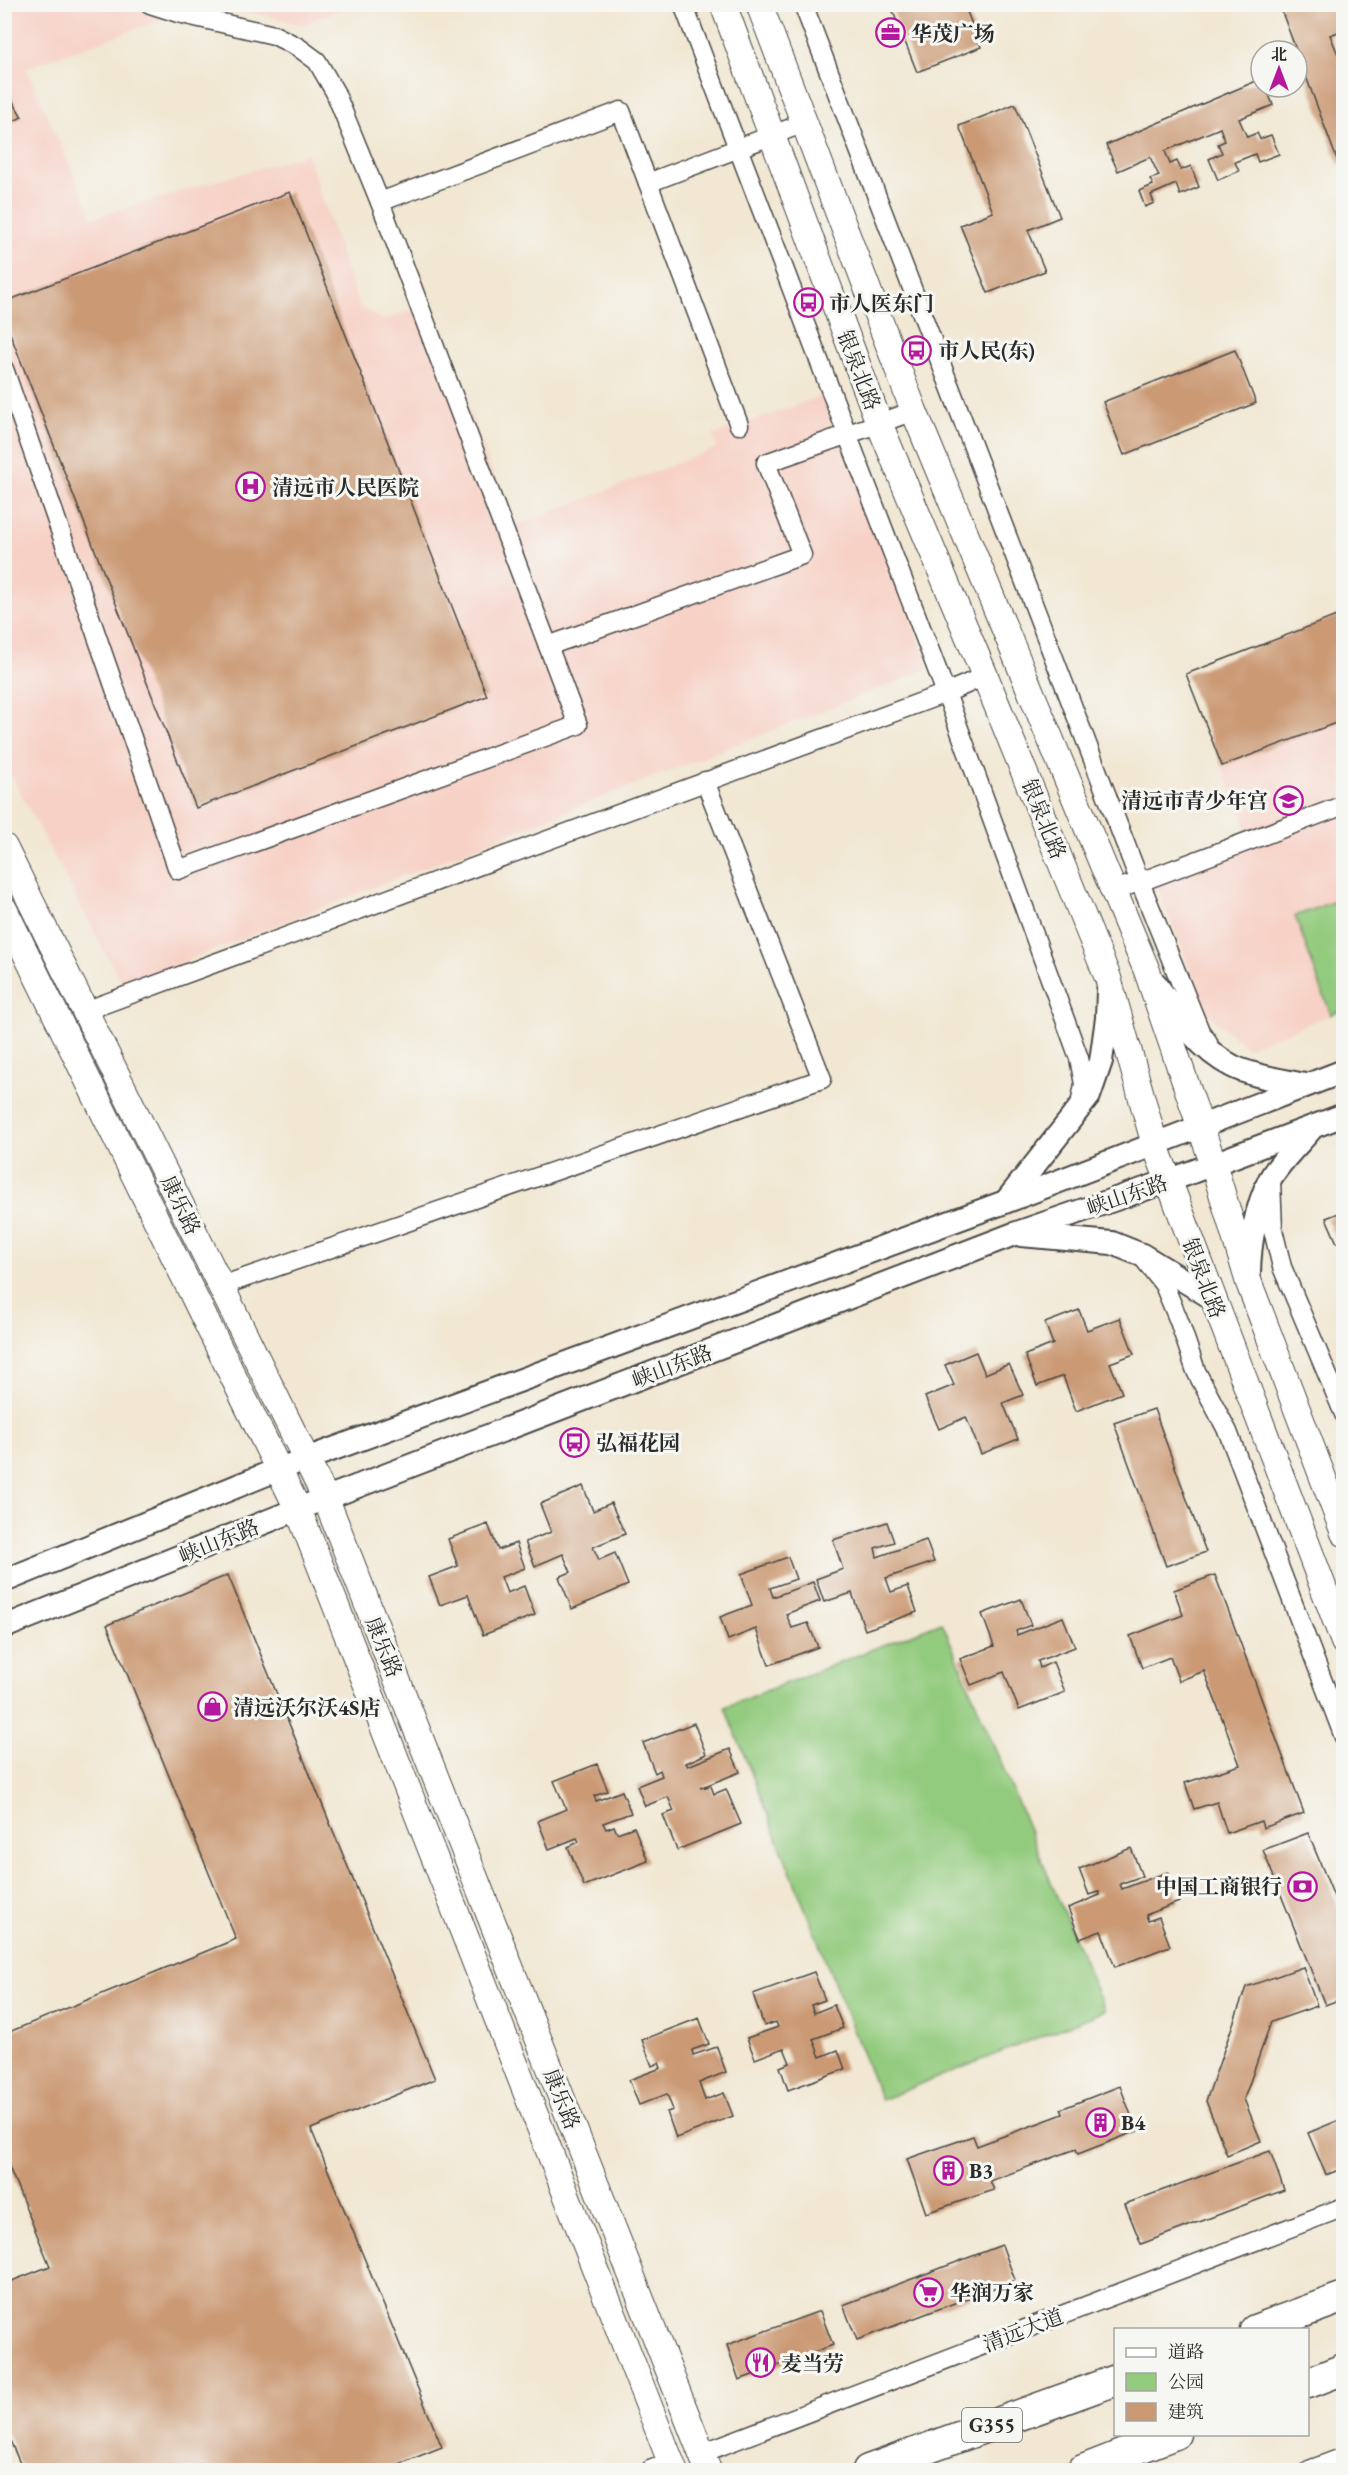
<svg xmlns="http://www.w3.org/2000/svg" width="1348" height="2475" font-family="'EB Garamond','Noto Serif SC',serif">
  <rect width="100%" height="100%" fill="#f6f6f2"/>
  <filter id="ink" filterUnits="userSpaceOnUse"><feTurbulence type="fractalNoise" baseFrequency=".0167" numOctaves="2"/><feDisplacementMap in="SourceGraphic" scale="12" xChannelSelector="R" yChannelSelector="G"/><feConvolveMatrix kernelMatrix="1 2 1 2 8 2 1 2 1" color-interpolation-filters="sRGB"/></filter>
  <filter id="wash" filterUnits="userSpaceOnUse"><feTurbulence type="fractalNoise" baseFrequency=".008" numOctaves="4" result="noise"/><feDisplacementMap in="SourceGraphic" scale="24" xChannelSelector="R" yChannelSelector="G"/><feGaussianBlur stdDeviation="1.35" result="paint"/><feColorMatrix in="noise" values="0 0 0 0 0 0 0 0 0 0 0 0 0 0 0 0 0 1.4 0 .05"/><feComposite in="paint" operator="in"/></filter>
  <g filter="url(#wash)">
    <rect width="100%" height="100%" fill="#f1e7d2"/>
    <!-- built -->
    <g fill="#f7d1c6">
      <path d="M4 5H203L26 68 93 218 307 154 359 306 383 320 431 304 512 527 717 448 713 435 822 396 877 527 929 669 123 986 5 764Z"/>
      <path d="M226 5H351L302 25Z"/>
      <path d="M1343 613V1010L1247 1048 1208 1014 1151 871 1248 833 1186 674Z"/>
    </g>
    <!-- green -->
    <g fill="#93cb7e" stroke="#5f7b54" stroke-width="1.5">
      <path d="M1343 898V1010L1331 1015 1295 916Z"/>
      <path d="M942 1622 1105 2011 881 2100 725 1707Z"/>
    </g>
    <g id="blocks">
      <!-- building -->
      <g fill="#cb9a74">
        <path d="M890 4H964L981 47 917 72Z"/>
        <path d="M1279 4H1344V30L1330 35 1344 69V163L1339 165Z"/>
        <path d="M1261 79V87H1266L1273 105 1239 119 1247 137 1257 133 1260 139 1271 135 1279 154 1258 162 1255 154 1235 162 1239 171 1218 180 1209 159 1222 153 1218 144 1225 141 1220 128 1165 151 1170 164 1177 161 1181 170 1191 166 1199 187 1180 195 1176 184 1151 195 1154 203 1145 207 1139 191 1153 185 1150 179 1159 176 1150 157 1118 171 1106 145Z"/>
        <path d="M4 86 22 117 4 126Z"/>
        <path d="M1015 104 1060 217 1028 230 1045 271 988 293 960 225 993 212 959 126Z"/>
        <path d="M290 192 487 696 196 808 4 318V302Z"/>
        <path d="M1235 350 1256 403 1124 455 1103 402Z"/>
        <path d="M1344 613V720L1222 766 1186 674Z"/>
        <path d="M1344 1211V1241L1337 1243 1326 1218Z"/>
        <path d="M1079 1310 1087 1330 1120 1318 1134 1354 1110 1363 1122 1393 1076 1411 1063 1376 1037 1386 1025 1355 1053 1344 1045 1323Z"/>
        <path d="M976 1352 985 1374 1009 1364 1023 1395 1003 1403 1018 1439 981 1454 966 1417 939 1429 925 1397 954 1385 945 1365Z"/>
        <path d="M1154 1409 1206 1552 1166 1566 1114 1423Z"/>
        <path d="M583 1486 593 1511 611 1503 625 1534 593 1547 599 1560 615 1553 628 1585 572 1609 559 1577 571 1572 563 1554 535 1566 525 1542 551 1532 540 1504Z"/>
        <path d="M887 1522 894 1542 875 1548 877 1557 926 1540 934 1562 886 1578 891 1592 908 1586 917 1612 865 1630 852 1593 824 1602 816 1579 843 1569 833 1540Z"/>
        <path d="M488 1524 498 1550 516 1543 525 1568 501 1577 507 1593 524 1586 535 1615 483 1635 468 1595 440 1605 429 1577 458 1566 448 1539Z"/>
        <path d="M788 1557 796 1579 770 1588 773 1597 813 1582 820 1601 786 1614 792 1628 808 1623 818 1647 769 1665 756 1629 728 1640 720 1617 752 1605 741 1574Z"/>
        <path d="M228 1575 435 2079 311 2129 442 2447 384 2470H23L4 2427V2284L50 2266 4 2155V2034L236 1939 107 1625Z"/>
        <path d="M1215 1575 1304 1813 1263 1828 1261 1821 1227 1833 1217 1802 1194 1809 1185 1783 1240 1765 1204 1671 1179 1681 1170 1657 1142 1668 1130 1636 1183 1615 1174 1590Z"/>
        <path d="M1021 1599 1031 1625 1016 1631 1017 1635 1063 1617 1075 1647 1038 1661 1040 1668 1053 1662 1065 1692 1019 1710 1004 1672 971 1685 960 1659 994 1646 982 1614Z"/>
        <path d="M694 1723 706 1754 686 1763 688 1766 730 1749 740 1772 700 1788 711 1786 714 1794 726 1789 741 1824 677 1850 663 1815 674 1811 668 1797 645 1806 637 1786 662 1776 660 1770 655 1773 643 1743Z"/>
        <path d="M597 1764 608 1791 594 1796 596 1801 622 1791 631 1813 603 1823 606 1829 614 1826 617 1833 634 1827 648 1861 584 1886 568 1847 579 1842 577 1838 549 1849 538 1821 566 1809 554 1781Z"/>
        <path d="M1308 1833 1344 1921V1998L1325 2005 1263 1850Z"/>
        <path d="M1131 1848 1142 1876 1120 1884 1122 1889 1168 1872 1179 1902 1146 1915 1148 1921 1159 1917 1170 1946 1115 1967 1101 1931 1080 1939 1068 1908 1100 1895 1099 1892 1089 1895 1079 1869Z"/>
        <path d="M1303 1967 1317 2006 1271 2022 1244 2099 1261 2141 1227 2155 1206 2101 1246 1987Z"/>
        <path d="M814 1972 825 2000 811 2005 814 2013 834 2005 843 2028 813 2039 820 2057 838 2050 845 2069 788 2090 780 2067 790 2063 784 2048 755 2059 747 2038 778 2027 776 2022 764 2026 753 1994Z"/>
        <path d="M699 2018 709 2044 692 2050 693 2055 717 2047 726 2072 699 2083 705 2100 724 2093 733 2116 676 2138 667 2112 673 2110 667 2094 639 2105 629 2080 661 2068 659 2063 652 2066 642 2040Z"/>
        <path d="M1120 2086 1137 2131 1078 2154 1076 2149 990 2181 994 2190 926 2213 907 2159 973 2136 977 2146 1063 2114 1061 2109Z"/>
        <path d="M1344 2118V2168L1326 2175 1308 2133Z"/>
        <path d="M1270 2151 1284 2190 1141 2244 1125 2204Z"/>
        <path d="M1002 2245 1015 2280 857 2340 843 2305Z"/>
        <path d="M820 2311 833 2345 739 2380 727 2345Z"/>
      </g>
    </g>
  </g>
  <g filter="url(#ink)">
    <use href="#blocks" fill-opacity="0" stroke="#494744" stroke-width="1.5"/>
    <g fill="none" stroke-linecap="round" stroke-linejoin="round">
      <defs>
        <g id="minor">
          <path d="M683 4 946 693 1079 1058 1084 1084 1081 1100"/>
          <path d="M803 4 1140 882 1200 1031 1208 1042"/>
          <path d="M648 183 739 425"/>
          <path d="M380 202 621 111 648 183 804 123"/>
          <path d="M4 369 178 870 578 725 380 202 335 92 317 61 298 47 274 35 178 13 150 4"/>
          <path d="M548 646 802 555 766 463 914 411"/>
          <path d="M1113 890 1140 882 1344 805"/>
          <path d="M85 1011 946 693 985 676"/>
          <path d="M1271 1180 1273 1230 1282 1267 1344 1414"/>
          <path d="M1144 1259 1164 1285 1179 1321 1196 1371 1228 1432 1344 1737"/>
          <path d="M221 1286 822 1079 705 781"/>
          <path d="M702 2453 1344 2207"/>
          <path d="M650 2470 671 2462"/>
          <path d="M1309 2470 1344 2457"/>
        </g>
        <g id="tertiary">
          <path d="M1156 984C1177 1015 1197 1048 1232 1066 1251 1076 1282 1080 1304 1085"/>
          <path d="M1007 1200 1089 1096 1101 1061 1107 1018 1108 991"/>
          <path d="M1021 1235 1112 1243 1142 1255 1211 1297"/>
          <path d="M1249 1275C1249 1245 1256 1207 1270 1179 1280 1161 1299 1144 1312 1128"/>
          <path d="M4 1581 279 1469 1005 1202 1344 1071"/>
          <path d="M4 1627 298 1509 1014 1234 1168 1181 1344 1115"/>
        </g>
        <g id="secondary">
          <path d="M723 4 879 423 985 676 1108 978 1155 1145 1344 1642"/>
          <path d="M759 4 914 411 1147 971 1213 1163 1249 1283 1344 1533"/>
          <path d="M4 847 326 1499 708 2470"/>
          <path d="M4 909 298 1509 674 2470"/>
        </g>
        <g id="trunk">
          <path d="M1255 2330 1344 2297"/>
          <path d="M1308 2383 1344 2369"/>
          <path d="M868 2470 1116 2380"/>
          <path d="M1083 2470 1175 2434"/>
        </g>
      </defs>
      <!-- minor casing -->
      <use href="#minor" stroke="#494744" stroke-width="21"/>
      <!-- tertiary casing -->
      <use href="#tertiary" stroke="#494744" stroke-width="26"/>
      <!-- secondary casing -->
      <use href="#secondary" stroke="#494744" stroke-width="28"/>
      <!-- trunk casing -->
      <use href="#trunk" stroke="#494744" stroke-width="33"/>
      <!-- minor -->
      <use href="#minor" stroke="#fff" stroke-width="18"/>
      <!-- tertiary -->
      <use href="#tertiary" stroke="#fff" stroke-width="22"/>
      <!-- secondary -->
      <use href="#secondary" stroke="#fff" stroke-width="26"/>
      <!-- trunk -->
      <use href="#trunk" stroke="#fff" stroke-width="30"/>
    </g>
  </g>
  <!-- icons -->
  <defs>
    <symbol id="office-ring" viewBox="-11 -11 22 22"><circle r="9.5" fill="#f6f6f2" stroke="#b5179e" stroke-width="1.5"/><path d="M-6-3h4V-5.5h4V-3h4V5H-6ZM-1-4.5V-3h2v-1.5ZM-6 0V1H6V0Z" fill="#b5179e"/></symbol>
    <symbol id="bus-ring" viewBox="-11 -11 22 22"><circle r="9.5" fill="#f6f6f2" stroke="#b5179e" stroke-width="1.5"/><path d="M-5-6H5V4H4V6H2V4H-2V6H-4V4H-5ZM-3.5-4V0h7V-4ZM-3.5 1.2v1.5H-2V1.2ZM2 1.2v1.5H3.5V1.2Z" fill="#b5179e"/></symbol>
    <symbol id="hospital-ring" viewBox="-11 -11 22 22"><circle r="9.5" fill="#f6f6f2" stroke="#b5179e" stroke-width="1.5"/><path d="M-5-5h3v3.5h4V-5h3V5h-3V1.5h-4V5h-3Z" fill="#b5179e"/></symbol>
    <symbol id="school-ring" viewBox="-11 -11 22 22"><circle r="9.5" fill="#f6f6f2" stroke="#b5179e" stroke-width="1.5"/><path d="M0-5L7-2L0 1L-7-2ZM-4 1L0 2.5L4 1V4Q0 6-4 4Z" fill="#b5179e"/></symbol>
    <symbol id="shop-ring" viewBox="-11 -11 22 22"><circle r="9.5" fill="#f6f6f2" stroke="#b5179e" stroke-width="1.5"/><path d="M-5-2.5h2.3a2.7 3.5 0 0 1 5.4 0H5L5.5 6h-11ZM-1.5-2.5h3a1.5 2.3 0 0 0-3 0Z" fill="#b5179e"/></symbol>
    <symbol id="bank-ring" viewBox="-11 -11 22 22"><circle r="9.5" fill="#f6f6f2" stroke="#b5179e" stroke-width="1.5"/><path d="M-6-4H6V4H-6ZM0-2.3a2.3 2.3 0 1 0 0 4.6a2.3 2.3 0 1 0 0-4.6Z" fill="#b5179e"/></symbol>
    <symbol id="building-ring" viewBox="-11 -11 22 22"><circle r="9.5" fill="#f6f6f2" stroke="#b5179e" stroke-width="1.5"/><path d="M-4-6H4V6H1V3H-1V6H-4ZM-2.5-4.3h1.7v1.8h-1.7ZM.8-4.3h1.7v1.8H.8ZM-2.5-1h1.7V.8h-1.7ZM.8-1h1.7V.8H.8Z" fill="#b5179e"/></symbol>
    <symbol id="supermarket-ring" viewBox="-11 -11 22 22"><circle r="9.5" fill="#f6f6f2" stroke="#b5179e" stroke-width="1.5"/><path d="M-6-5.5h2.5l.6 2H6L4.5 2H-2.5L-4.4-4H-6ZM-1.5 3.2a1.3 1.3 0 1 0 .1 0ZM3 3.2a1.3 1.3 0 1 0 .1 0Z" fill="#b5179e"/></symbol>
    <symbol id="restaurant-ring" viewBox="-11 -11 22 22"><circle r="9.5" fill="#f6f6f2" stroke="#b5179e" stroke-width="1.5"/><path d="M-5-6h1v4h1v-4h1v4h1v-4h1v5L-1.5 .5V6h-2V.5L-5-1ZM5-6V6H3V1.5H1.5Q1.5-4 5-6Z" fill="#b5179e"/></symbol>
  </defs>
  <g fill-rule="evenodd">
    <use href="#office-ring" x="874" y="16" width="33" height="33"/>
    <use href="#bus-ring" x="792" y="286" width="33" height="33"/>
    <use href="#bus-ring" x="900" y="334" width="33" height="33"/>
    <use href="#hospital-ring" x="234" y="470" width="33" height="33"/>
    <use href="#school-ring" x="1272" y="784" width="33" height="33"/>
    <use href="#bus-ring" x="558" y="1426" width="33" height="33"/>
    <use href="#shop-ring" x="196" y="1690" width="33" height="33"/>
    <use href="#bank-ring" x="1286" y="1870" width="33" height="33"/>
    <use href="#building-ring" x="1084" y="2106" width="33" height="33"/>
    <use href="#building-ring" x="932" y="2154" width="33" height="33"/>
    <use href="#supermarket-ring" x="912" y="2276" width="33" height="33"/>
    <use href="#restaurant-ring" x="744" y="2346" width="33" height="33"/>
  </g>
  <g text-anchor="middle" dominant-baseline="central" stroke-width="6" stroke-linejoin="round" paint-order="stroke">
    <!-- shield labels -->
    <rect fill="#f6f6f2" stroke="#686867" stroke-width="1.5" x="962" y="2408" width="60" height="34" rx="4.5"/>
    <g font-size="20" font-weight="bold" fill="#2b2b2b">
      <text x="992" y="2425">G355</text>
    </g>
    <!-- poi labels -->
    <g font-size="21" font-weight="bold" fill="#2b2b2b" stroke="#f6f6f2" text-anchor="start">
      <text x="911" y="33">华茂广场</text>
      <text x="829" y="303">市人医东门</text>
      <text x="938" y="350">市人民(东)</text>
      <text x="272" y="487">清远市人民医院</text>
      <text x="1268" y="800" text-anchor="end">清远市青少年宫</text>
      <text x="596" y="1442">弘福花园</text>
      <text x="233" y="1707">清远沃尔沃4S店</text>
      <text x="1282" y="1886" text-anchor="end">中国工商银行</text>
      <text x="1121" y="2122">B4</text>
      <text x="969" y="2170">B3</text>
      <text x="950" y="2292">华润万家</text>
      <text x="781" y="2363">麦当劳</text>
    </g>
    <!-- street labels -->
    <g font-size="21" fill="#2b2b2b" stroke="#f6f6f2">
      <text transform="translate(859 370) rotate(69)">银泉北路</text>
      <text transform="translate(1044 819) rotate(68)">银泉北路</text>
      <text transform="translate(1127 1195) rotate(-19)">峡山东路</text>
      <text transform="translate(181 1205) rotate(64)">康乐路</text>
      <text transform="translate(1204 1278) rotate(69)">银泉北路</text>
      <text transform="translate(672 1366) rotate(-21)">峡山东路</text>
      <text transform="translate(219 1541) rotate(-22)">峡山东路</text>
      <text transform="translate(384 1647) rotate(68)">康乐路</text>
      <text transform="translate(562 2099) rotate(68)">康乐路</text>
      <text transform="translate(1023 2330) rotate(-21)">清远大道</text>
    </g>
  </g>
  <!-- margin -->
  <rect width="1348" height="2475" fill="none" stroke="#f6f6f2" stroke-width="24"/>
  <!-- legend -->
  <rect x="1114" y="2328" width="195" height="108" fill="#f6f6f2" stroke="#a5a5a2" stroke-width="1.5"/>
  <rect x="1126" y="2348" width="30" height="9" fill="#ffffff" stroke="#a5a5a2" stroke-width="1.5"/>
  <text x="1168" y="2358" font-size="18" fill="#2b2b2b">道路</text>
  <rect x="1126" y="2373" width="30" height="18" fill="#93cb7e" stroke="#a5a5a2" stroke-width="1.5"/>
  <text x="1168" y="2388" font-size="18" fill="#2b2b2b">公园</text>
  <rect x="1126" y="2403" width="30" height="18" fill="#cb9a74" stroke="#a5a5a2" stroke-width="1.5"/>
  <text x="1168" y="2418" font-size="18" fill="#2b2b2b">建筑</text>
  <!-- north arrow -->
  <g transform="translate(1279 69)"><circle r="28" fill="#f6f6f2" stroke="#a5a5a2" stroke-width="1.5"/>
  <path d="M0-4.5L10 22L0 15L-10 22Z" fill="#b5179e"/>
  <text y="-9" font-size="16" font-weight="bold" text-anchor="middle" fill="#2b2b2b">北</text>
  </g>
</svg>
